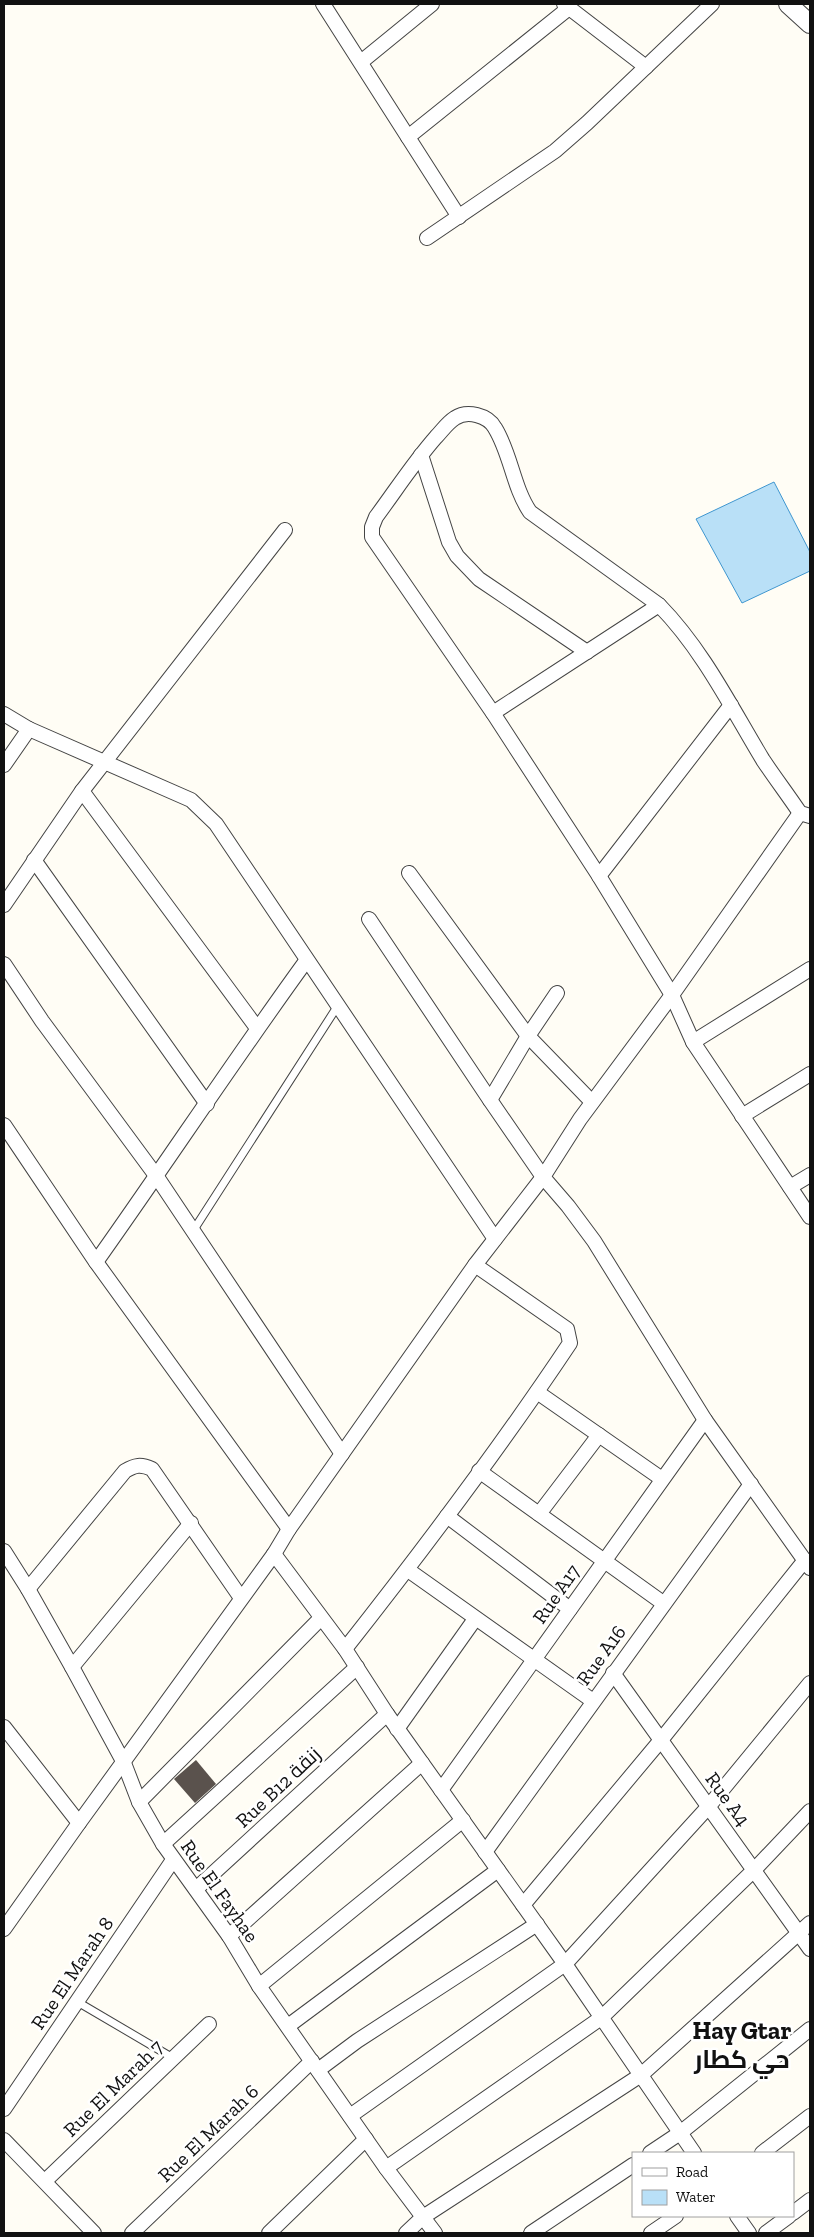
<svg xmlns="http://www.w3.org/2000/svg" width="814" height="2237" font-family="'Zilla Slab',Cairo,serif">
  <rect width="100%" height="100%" fill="#fffdf5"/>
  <!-- water -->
  <path fill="#b9e0f7" stroke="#3f96cf" d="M774 482 810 552V571L742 603 696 519Z"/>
  <!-- building -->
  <path fill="#5a524d" d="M196 1760 216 1784 195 1803 174 1779Z"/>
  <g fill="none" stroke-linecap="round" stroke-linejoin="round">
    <defs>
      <g id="service">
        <path d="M193 1231 337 1007"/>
        <path d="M76 2001 173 2058"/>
      </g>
      <g id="minor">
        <path d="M323 4 459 217"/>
        <path d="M564 4 646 67"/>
        <path d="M361 62 432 4"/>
        <path d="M408 137 569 8"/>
        <path d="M427 238 555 151 587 123 712 4"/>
        <path d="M421 455 449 542 457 556 479 579 587 652"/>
        <path d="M493 713 659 605"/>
        <path d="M4 714 29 729 191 800 216 824 495 1239"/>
        <path d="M4 765 29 729"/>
        <path d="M82 791 257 1028"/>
        <path d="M810 816 800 813C788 795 775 778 763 760 731 707 703 650 659 605L530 512C513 487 511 454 495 428 488 415 467 410 455 418 447 423 442 431 436 437 414 462 396 490 376 517L372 527V537L493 713 599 876 672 995 693 1042 810 1217"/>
        <path d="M34 860 207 1104"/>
        <path d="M409 873 528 1036 592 1102"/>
        <path d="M599 876 731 705"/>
        <path d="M4 905 82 791 285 530"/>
        <path d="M369 919 490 1100 543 1177 568 1206 594 1241 705 1420 810 1568"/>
        <path d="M4 964 42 1021 157 1177 342 1454"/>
        <path d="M693 1042 810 969"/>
        <path d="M490 1100 528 1036 557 993"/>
        <path d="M742 1116 810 1074"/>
        <path d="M4 1125 96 1262 289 1529"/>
        <path d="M790 1187 810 1175"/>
        <path d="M96 1262C167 1162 234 1060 306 961"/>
        <path d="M537 1392 662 1479"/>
        <path d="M479 1471 663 1603"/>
        <path d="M539 1514 599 1435"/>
        <path d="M447 1516 570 1609"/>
        <path d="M4 1551 28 1589 72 1667 124 1763 139 1802 163 1844 229 1936 259 1986 386 2168 435 2233"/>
        <path d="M274 1554 345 1649 387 1714 565 1964 694 2153"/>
        <path d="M408 1570 593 1701"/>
        <path d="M28 1589 125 1471C135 1465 141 1464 152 1469L241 1598"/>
        <path d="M345 1649C423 1550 500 1448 570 1343L567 1329 475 1265"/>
        <path d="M72 1667 191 1523"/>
        <path d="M613 1673 810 1949"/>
        <path d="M4 1727 79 1823"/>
        <path d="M397 1729 475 1619"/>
        <path d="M441 1790 705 1420"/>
        <path d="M139 1802 321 1618"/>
        <path d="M163 1844 357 1667"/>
        <path d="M485 1852 751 1484"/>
        <path d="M196 1889 387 1714"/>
        <path d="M523 1905 661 1740 805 1560"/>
        <path d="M4 1929 79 1823 274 1554 289 1529 475 1265 543 1177 580 1119 672 995 800 813"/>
        <path d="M229 1936 422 1763"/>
        <path d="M259 1986 463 1820"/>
        <path d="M288 2026 498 1870"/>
        <path d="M318 2070 357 2041 537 1924"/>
        <path d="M4 2109 173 1860"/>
        <path d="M350 2116 565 1964 709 1806 810 1683"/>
        <path d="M4 2140 94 2233"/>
        <path d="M650 2153 680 2133 810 2029"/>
        <path d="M762 2153 810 2116"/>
        <path d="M386 2168 601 2018 754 1870 810 1811"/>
        <path d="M45 2181 209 2024"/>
        <path d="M793 2213 810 2200"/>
        <path d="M737 2216 749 2233"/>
        <path d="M132 2233 312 2061"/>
        <path d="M269 2233 366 2139"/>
        <path d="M406 2233 423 2217 641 2075 810 1923"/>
        <path d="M531 2233 633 2165"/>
        <path d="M651 2233 676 2216"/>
        <path d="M766 2233 789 2216"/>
      </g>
      <path id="tertiary" d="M788 4 810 24"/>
    </defs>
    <!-- service casing -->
    <use href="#service" stroke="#444" stroke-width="9"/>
    <!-- minor casing -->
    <use href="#minor" stroke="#444" stroke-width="16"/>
    <!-- tertiary casing -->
    <use href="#tertiary" stroke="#444" stroke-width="20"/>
    <!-- service -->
    <use href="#service" stroke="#fff" stroke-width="7"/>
    <!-- minor -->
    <use href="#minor" stroke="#fff" stroke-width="14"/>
    <!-- tertiary -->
    <use href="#tertiary" stroke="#fff" stroke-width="18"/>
  </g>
  <g text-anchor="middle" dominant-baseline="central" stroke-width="5" stroke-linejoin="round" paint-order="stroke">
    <!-- street labels -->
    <g font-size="20" fill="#111" stroke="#fff">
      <text transform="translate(556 1594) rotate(-55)">Rue A17</text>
      <text transform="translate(601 1655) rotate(-54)">Rue A16</text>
      <text transform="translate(278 1787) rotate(-43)">Rue B12 زنقة</text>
      <text transform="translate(728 1799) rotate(54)">Rue A4</text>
      <text transform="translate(220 1891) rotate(55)">Rue El Fayhae</text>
      <text transform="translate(72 1973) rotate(-56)">Rue El Marah 8</text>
      <text transform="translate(113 2088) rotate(-44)">Rue El Marah 7</text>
      <text transform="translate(208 2133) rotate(-44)">Rue El Marah 6</text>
    </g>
    <!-- district labels -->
    <g font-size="25" font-weight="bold" fill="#111" stroke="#fff">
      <text x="742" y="2030">Hay Gtar<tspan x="742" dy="29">حي كطار</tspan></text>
    </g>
  </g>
  <!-- border -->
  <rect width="814" height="2237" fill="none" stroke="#111111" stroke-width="10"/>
  <!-- legend -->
  <rect x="632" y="2152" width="162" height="65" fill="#ffffff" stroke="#a0a0a0"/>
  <rect x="642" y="2168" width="25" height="8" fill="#ffffff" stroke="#a0a0a0"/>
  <text x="676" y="2177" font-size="15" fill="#111111">Road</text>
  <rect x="642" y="2190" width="25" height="15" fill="#b9e0f7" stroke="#a0a0a0"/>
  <text x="676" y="2202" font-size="15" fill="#111111">Water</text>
</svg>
